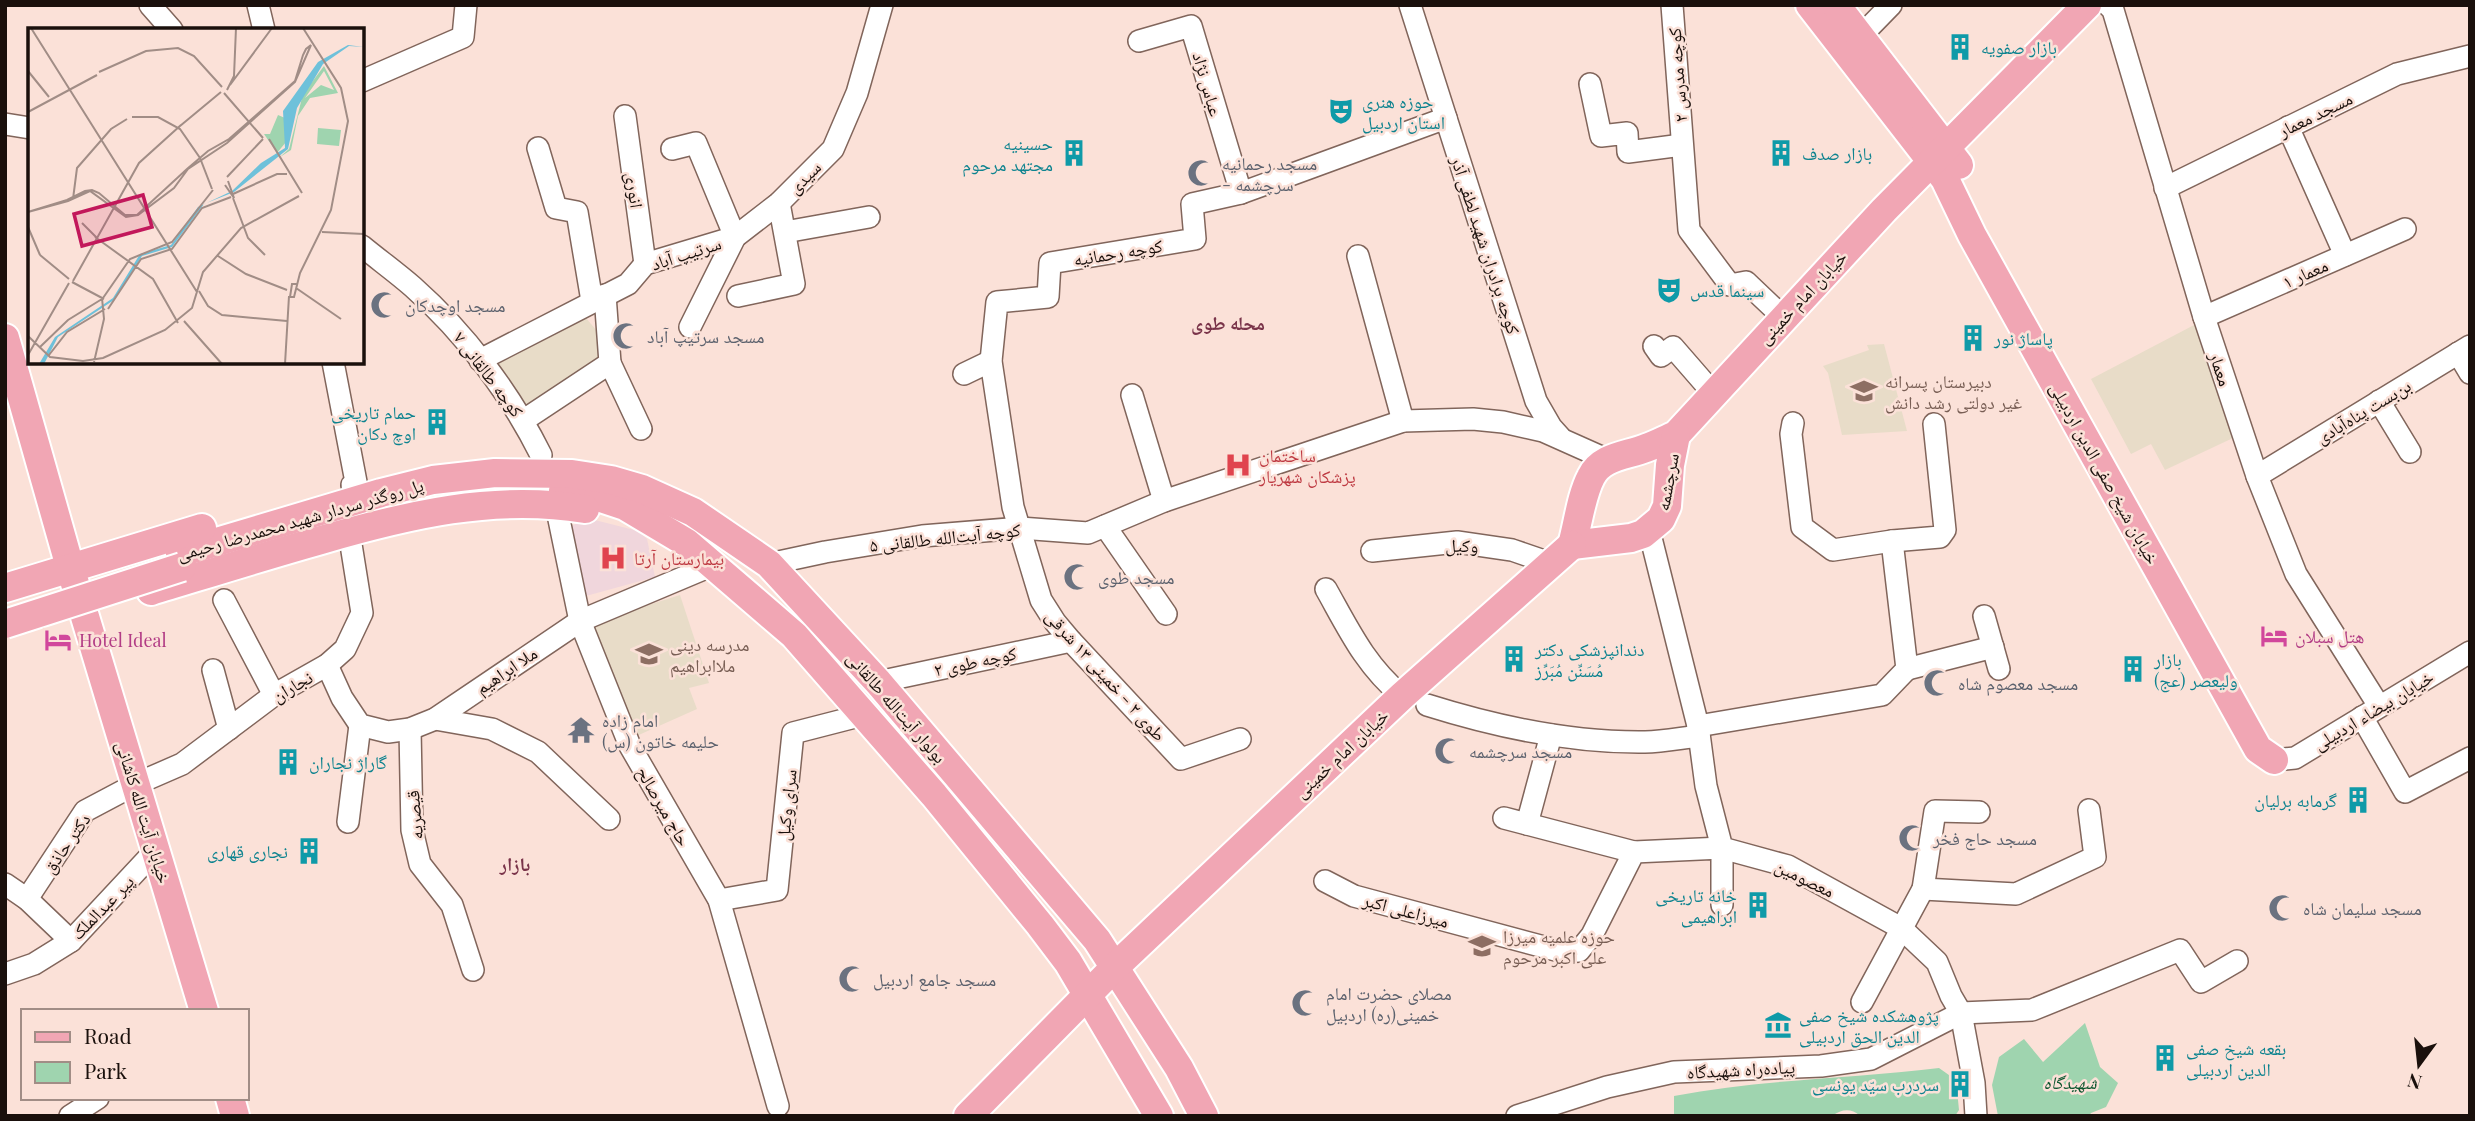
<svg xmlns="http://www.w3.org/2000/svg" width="2475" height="1121" font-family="'Playfair Display','Noto Naskh Arabic',serif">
  <rect width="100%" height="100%" fill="#fbe1d8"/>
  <!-- education -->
  <g fill="#e8dcc8">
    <path d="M580 311 597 331 603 363 520 410 489 358Z"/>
    <path d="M2196 324 2233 438 2165 470 2151 444 2131 454 2091 379Z"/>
    <path d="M1884 344 1907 431 1842 435 1828 373 1823 366 1869 350 1867 345Z"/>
    <path d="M680 595 709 683 689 688 697 709 632 738 588 624Z"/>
  </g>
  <!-- medical -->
  <path fill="#f0d6dc" d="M587 518 638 531 647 539 655 577 586 596 566 529Z"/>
  <!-- green -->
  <g fill="#9fd4af">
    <path d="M2085 1023 2100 1067 2118 1083 2106 1107 2091 1113 2089 1116H1998L1992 1085 1999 1057 2024 1039 2043 1062Z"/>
    <path d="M1939 1068 1956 1080 1959 1110 1955 1116H1860C1851 1108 1842 1109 1832 1116H1674V1096C1761 1079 1851 1079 1939 1068Z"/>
  </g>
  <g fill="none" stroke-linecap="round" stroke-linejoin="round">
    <defs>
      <g id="minor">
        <path d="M150 5 172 30"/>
        <path d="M258 5 264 30"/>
        <path d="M1410 5 1536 401 1551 427 1560 437"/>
        <path d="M1672 5 1689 230 1730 285 1746 282 1783 317"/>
        <path d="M2108 5 2113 10 2204 317 2257 476 2296 574 2379 706"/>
        <path d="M1139 41 1191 26 1241 193"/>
        <path d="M1850 47 1891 5"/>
        <path d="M362 81 463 37 466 5"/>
        <path d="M1590 84 1601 136 1627 133 1628 152 1682 145"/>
        <path d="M625 116 645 264"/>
        <path d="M5 124 30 128"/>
        <path d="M2288 127 2345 255"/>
        <path d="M538 148 556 208 577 212 592 301"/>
        <path d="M672 149 696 143 735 237"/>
        <path d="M2165 188 2397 74 2470 56"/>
        <path d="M785 232 869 217"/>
        <path d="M362 246C379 260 397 273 413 287 465 333 510 393 541 455"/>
        <path d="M1358 256 1403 421"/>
        <path d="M738 296 794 284 779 203"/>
        <path d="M2204 317 2405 229"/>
        <path d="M690 327 735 237 779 203 833 149 857 93 882 5"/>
        <path d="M1654 346 1661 356 1673 347 1713 393"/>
        <path d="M2458 353 2470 373"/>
        <path d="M480 360 628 284 645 264 735 237"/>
        <path d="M333 362 356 482 352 485"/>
        <path d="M610 363 641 429"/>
        <path d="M964 374 991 361"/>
        <path d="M1132 395 1164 501"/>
        <path d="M2379 401 2410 452"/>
        <path d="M524 420 610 363 605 295"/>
        <path d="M1793 423 1791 434 1802 527 1833 550 1892 541 1940 537 1945 530 1934 424"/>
        <path d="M2257 476 2470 346"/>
        <path d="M556 505 580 621 630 746 719 900 778 1106"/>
        <path d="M1105 526 1166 614"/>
        <path d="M1643 534 1652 542 1698 726 1706 786 1722 848 1788 866 1901 928 1937 962 1951 996 1961 1013 1974 1083 1976 1116"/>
        <path d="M1372 551 1457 542 1512 550 1550 563"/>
        <path d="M769 564 825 552 922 536 1020 528 1088 533 1164 501 1403 421 1473 419 1503 422 1543 431 1608 460"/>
        <path d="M1326 589C1349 630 1365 665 1402 696"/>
        <path d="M224 600 274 695"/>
        <path d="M1984 616 1999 669"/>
        <path d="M327 665 342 698 360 725 388 732 410 729 435 719 580 621 713 565"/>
        <path d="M1907 669 1993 647"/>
        <path d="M213 670 229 729"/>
        <path d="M878 682 1071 641"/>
        <path d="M1427 705C1497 727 1571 743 1645 742 1663 742 1681 738 1699 736"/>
        <path d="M2362 717 2405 792 2470 758"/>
        <path d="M435 719 492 729 538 752 609 819"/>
        <path d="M1698 726 1882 695 1907 669 1892 541"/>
        <path d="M410 729 412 830 420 864 452 905 473 970"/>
        <path d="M1551 735 1527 824 1634 852"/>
        <path d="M1240 739 1181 759 1071 641 1055 622 1041 600 1013 507 991 361 997 302 1048 297 1050 263 1195 239 1192 204 1241 193 1446 118"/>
        <path d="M2274 760 2295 758 2470 652"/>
        <path d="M1504 818 1527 824"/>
        <path d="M348 822 360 725"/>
        <path d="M1325 881 1354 896 1563 952 1579 951 1592 935 1634 852 1722 848V905"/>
        <path d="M5 884 27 899 71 941"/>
        <path d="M1923 889 2016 894 2095 857 2089 810"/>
        <path d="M27 899 85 811 136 784 182 764 274 695 327 665 345 649 362 613 349 532"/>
        <path d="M719 900 777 890 793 733 863 715"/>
        <path d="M5 974 34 964 71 941 155 851"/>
        <path d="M1862 1002 1923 889 1935 811 1979 812"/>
        <path d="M70 1116 98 1098"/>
        <path d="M1517 1116 1607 1087 1674 1072 1821 1066 1871 1059 1961 1013 2032 1010 2180 950 2201 982 2237 961"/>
      </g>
      <g id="major">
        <path d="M1810 5 1945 179 1972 235 2258 749 2274 760"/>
        <path d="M1836 5 1959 165"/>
        <path d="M5 338 70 567 204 1011"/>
        <path d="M563 491 592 495 625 506 687 543 794 635 934 795 1040 925 1068 962 1159 1116"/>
        <path d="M1572 545C1578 524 1581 496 1591 477 1601 456 1626 456 1646 448 1656 445 1666 439 1676 435L1884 210 2087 5"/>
        <path d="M1572 545 1631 538 1643 534 1661 519 1667 506 1670 465 1676 435"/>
        <path d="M180 553 381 493 433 480 495 473 572 474 611 480 642 489 693 512 769 564 878 682 1097 940 1179 1068 1204 1116"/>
        <path d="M5 588 202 528"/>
        <path d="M151 591C207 574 264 556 321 540 407 515 494 494 585 509"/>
        <path d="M230 1098 235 1116"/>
        <path d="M968 1116 1116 966 1402 696 1572 545"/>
      </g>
    </defs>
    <!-- minor casing -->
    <use href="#minor" stroke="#81655b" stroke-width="24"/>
    <!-- major casing -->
    <use href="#major" stroke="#fff" stroke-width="32"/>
    <!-- minor -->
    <use href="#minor" stroke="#fff" stroke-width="21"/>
    <!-- major -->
    <use href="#major" stroke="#f1a6b4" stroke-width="28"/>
    <defs>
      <path id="major-bridge" d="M5 624 182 567"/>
    </defs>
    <!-- major-bridge casing -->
    <use href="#major-bridge" stroke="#fff" stroke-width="32" stroke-linecap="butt"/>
    <!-- major-bridge -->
    <use href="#major-bridge" stroke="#f1a6b4" stroke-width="28"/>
  </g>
  <!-- icons -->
  <defs>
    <symbol id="building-bare" viewBox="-9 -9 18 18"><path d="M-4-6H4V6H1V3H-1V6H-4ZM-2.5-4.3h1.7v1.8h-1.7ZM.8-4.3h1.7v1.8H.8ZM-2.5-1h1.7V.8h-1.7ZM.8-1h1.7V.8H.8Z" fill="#0f9aa8" stroke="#fbe1d8" stroke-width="2.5" paint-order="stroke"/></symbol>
    <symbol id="theatre-bare" viewBox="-9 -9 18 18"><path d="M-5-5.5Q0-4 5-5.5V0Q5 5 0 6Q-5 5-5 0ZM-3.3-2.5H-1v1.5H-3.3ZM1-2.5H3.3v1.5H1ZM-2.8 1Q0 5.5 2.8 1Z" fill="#0f9aa8" stroke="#fbe1d8" stroke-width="2.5" paint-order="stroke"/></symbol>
    <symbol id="mosque-bare" viewBox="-9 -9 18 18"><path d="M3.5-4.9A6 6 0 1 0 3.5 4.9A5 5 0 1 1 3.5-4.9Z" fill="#6b7280" stroke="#fbe1d8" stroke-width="2.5" paint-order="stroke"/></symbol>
    <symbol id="school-bare" viewBox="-9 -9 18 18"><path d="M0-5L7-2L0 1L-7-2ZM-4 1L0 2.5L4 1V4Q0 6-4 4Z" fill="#8d6e63" stroke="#fbe1d8" stroke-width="2.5" paint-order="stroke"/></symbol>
    <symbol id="hospital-bare" viewBox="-9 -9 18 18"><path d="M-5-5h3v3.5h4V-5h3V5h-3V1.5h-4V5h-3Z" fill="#e0444e" stroke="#fbe1d8" stroke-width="2.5" paint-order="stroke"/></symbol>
    <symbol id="hotel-bare" viewBox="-9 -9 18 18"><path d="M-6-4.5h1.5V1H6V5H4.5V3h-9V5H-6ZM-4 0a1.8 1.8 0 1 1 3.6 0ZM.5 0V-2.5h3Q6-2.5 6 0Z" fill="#d1479c" stroke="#fbe1d8" stroke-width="2.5" paint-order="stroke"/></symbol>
    <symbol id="university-bare" viewBox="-9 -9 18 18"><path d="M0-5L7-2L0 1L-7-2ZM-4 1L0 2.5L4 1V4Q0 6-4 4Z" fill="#8d6e63" stroke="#fbe1d8" stroke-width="2.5" paint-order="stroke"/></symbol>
    <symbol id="temple-bare" viewBox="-9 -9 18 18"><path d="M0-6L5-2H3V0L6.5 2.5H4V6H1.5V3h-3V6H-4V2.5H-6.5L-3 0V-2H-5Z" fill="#6b7280" stroke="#fbe1d8" stroke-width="2.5" paint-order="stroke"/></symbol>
    <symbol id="museum-bare" viewBox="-9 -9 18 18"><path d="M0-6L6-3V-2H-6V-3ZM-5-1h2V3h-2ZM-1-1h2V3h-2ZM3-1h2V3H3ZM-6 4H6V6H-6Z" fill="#0f9aa8" stroke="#fbe1d8" stroke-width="2.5" paint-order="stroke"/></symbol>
  </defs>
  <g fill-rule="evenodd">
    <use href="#building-bare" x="1941" y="28" width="38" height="38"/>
    <use href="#theatre-bare" x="1322" y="92" width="38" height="38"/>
    <use href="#building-bare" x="1055" y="134" width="38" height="38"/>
    <use href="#building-bare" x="1762" y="134" width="38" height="38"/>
    <use href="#mosque-bare" x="1182" y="154" width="38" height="38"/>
    <use href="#theatre-bare" x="1650" y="271" width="38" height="38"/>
    <use href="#mosque-bare" x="365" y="286" width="38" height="38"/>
    <use href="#mosque-bare" x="607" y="317" width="38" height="38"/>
    <use href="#building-bare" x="1954" y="319" width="38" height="38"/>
    <use href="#school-bare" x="1845" y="372" width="38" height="38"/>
    <use href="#building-bare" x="418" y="403" width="38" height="38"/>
    <use href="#hospital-bare" x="1219" y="446" width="38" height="38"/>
    <use href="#hospital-bare" x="594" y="539" width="38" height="38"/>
    <use href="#mosque-bare" x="1058" y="558" width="38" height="38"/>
    <use href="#hotel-bare" x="2255" y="617" width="38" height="38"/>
    <use href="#hotel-bare" x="39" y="621" width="38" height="38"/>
    <use href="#university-bare" x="630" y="635" width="38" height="38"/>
    <use href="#building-bare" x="1495" y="640" width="38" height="38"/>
    <use href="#building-bare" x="2114" y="650" width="38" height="38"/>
    <use href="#mosque-bare" x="1918" y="664" width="38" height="38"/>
    <use href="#temple-bare" x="562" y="711" width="38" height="38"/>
    <use href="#mosque-bare" x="1429" y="732" width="38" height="38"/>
    <use href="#building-bare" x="269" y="743" width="38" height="38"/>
    <use href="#building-bare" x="2339" y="781" width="38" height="38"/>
    <use href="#mosque-bare" x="1893" y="819" width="38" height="38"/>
    <use href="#building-bare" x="290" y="832" width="38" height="38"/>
    <use href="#building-bare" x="1739" y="886" width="38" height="38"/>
    <use href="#mosque-bare" x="2263" y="889" width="38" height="38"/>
    <use href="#university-bare" x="1463" y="927" width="38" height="38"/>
    <use href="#mosque-bare" x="833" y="960" width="38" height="38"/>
    <use href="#mosque-bare" x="1286" y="984" width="38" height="38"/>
    <use href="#museum-bare" x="1759" y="1006" width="38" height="38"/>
    <use href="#building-bare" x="2146" y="1039" width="38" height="38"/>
    <use href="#building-bare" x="1941" y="1065" width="38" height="38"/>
  </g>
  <g text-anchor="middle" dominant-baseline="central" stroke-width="5" stroke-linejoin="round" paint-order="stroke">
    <!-- culture labels -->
    <g font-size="18" fill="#0d838f" stroke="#fbe1d8" text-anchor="start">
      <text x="1981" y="47">بازار صفویه</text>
      <text x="1362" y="101">حوزه هنری<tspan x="1362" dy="21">استان اردبیل</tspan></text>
      <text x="1053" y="143" text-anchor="end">حسینیه<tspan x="1053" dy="21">مجتهد مرحوم</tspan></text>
      <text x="1802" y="153">بازار صدف</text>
      <text x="1690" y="290">سینما قدس</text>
      <text x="1994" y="338">پاساژ نور</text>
      <text x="416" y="412" text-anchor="end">حمام تاریخی<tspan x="416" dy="21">اوچ دکان</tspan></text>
      <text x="1535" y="649">دندانپزشکی دکتر<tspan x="1535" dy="21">مُسَنِّن مُبَرِّز</tspan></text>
      <text x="2154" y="659">بازار<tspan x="2154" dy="21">ولیعصر (عج)</tspan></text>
      <text x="309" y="762">گاراژ نجاران</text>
      <text x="2337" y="800" text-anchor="end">گرمابه برلیان</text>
      <text x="288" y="851" text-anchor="end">نجاری قهاری</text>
      <text x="1737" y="895" text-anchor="end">خانه تاریخی<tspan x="1737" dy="21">ابراهیمی</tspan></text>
      <text x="1799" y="1015">پژوهشکده شیخ صفی<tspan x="1799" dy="21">الدین الحق اردبیلی</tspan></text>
      <text x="2186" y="1048">بقعه شیخ صفی<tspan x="2186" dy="21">الدین اردبیلی</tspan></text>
      <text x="1939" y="1084" text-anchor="end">سردرب سیّد یونسی</text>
    </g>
    <!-- street labels -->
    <g font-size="18" fill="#1a100c" stroke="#fbe1d8">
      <text transform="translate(1677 75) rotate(-94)">کوچه مدرس ۲</text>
      <text transform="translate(1208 84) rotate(74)">عباس نژاد</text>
      <text transform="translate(2315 114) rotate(-26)">مسجد معمار</text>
      <text transform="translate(804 177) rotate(-45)">سیدی</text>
      <text transform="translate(635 190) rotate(82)">انوری</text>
      <text transform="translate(1486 245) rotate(72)">کوچه برادران شهید لطفی آذر</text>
      <text transform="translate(1118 252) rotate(-9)">کوچه رحمانیه</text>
      <text transform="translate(686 253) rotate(-18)">سرتیپ آباد</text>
      <text transform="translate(2305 273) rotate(-24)">معمار ۱</text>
      <text transform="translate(1802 297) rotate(-47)">خیابان امام خمینی</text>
      <text transform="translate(2221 369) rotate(72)">معمار</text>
      <text transform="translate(489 374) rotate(53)">کوچه طالقانی ۷</text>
      <text transform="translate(2363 411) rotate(-31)">بن‌بست پناه‌آبادی</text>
      <text transform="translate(2105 473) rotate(61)">خیابان شیخ صفی الدین اردبیلی</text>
      <text transform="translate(1667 482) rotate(-80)">سرچشمه</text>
      <text transform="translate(300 519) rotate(-16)">پل روگذر سردار شهید محمدرضا رحیمی</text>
      <text transform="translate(945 537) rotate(-6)">کوچه آیت‌الله طالقانی ۵</text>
      <text transform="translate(1462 545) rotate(2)">وکیل</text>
      <text transform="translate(975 661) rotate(-12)">کوچه طوی ۲</text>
      <text transform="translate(506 670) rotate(-34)">ملا ابراهیم</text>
      <text transform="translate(1106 675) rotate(48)">طوی ۲ - خمینی ۱۳ شرقی</text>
      <text transform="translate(292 686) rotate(-30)">نجاران</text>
      <text transform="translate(897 707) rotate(49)">بولوار آیت‌الله طالقانی</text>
      <text transform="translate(2373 710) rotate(-31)">خیابان بیضاء اردبیلی</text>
      <text transform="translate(1341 753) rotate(-43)">خیابان امام خمینی</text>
      <text transform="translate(786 805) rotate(-84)">سرای وکیل</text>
      <text transform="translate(664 806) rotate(60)">حاج میرصالح</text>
      <text transform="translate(144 812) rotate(73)">خیابان آیت الله کاشانی</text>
      <text transform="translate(414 815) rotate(-95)">قیصریه</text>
      <text transform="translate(66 843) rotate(-55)">دکتر حاذق</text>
      <text transform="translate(1805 878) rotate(26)">معصومین</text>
      <text transform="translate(102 907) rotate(-46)">پیر عبدالملک</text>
      <text transform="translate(1406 910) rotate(15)">میرزاعلی اکبر</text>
      <text transform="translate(1741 1069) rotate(-3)">پیاده‌راه شهیدگاه</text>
    </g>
    <!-- worship labels -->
    <g font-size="18" fill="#5b616d" stroke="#fbe1d8" text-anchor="start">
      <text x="1222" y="163">مسجد رحمانیه<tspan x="1222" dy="21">- سرچشمه</tspan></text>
      <text x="405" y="305">مسجد اوچدکان</text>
      <text x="647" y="336">مسجد سرتیپ آباد</text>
      <text x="1098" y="577">مسجد طوی</text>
      <text x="1958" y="683">مسجد معصوم شاه</text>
      <text x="602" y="720">امام زاده<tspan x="602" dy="21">حلیمه خاتون (س)</tspan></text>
      <text x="1469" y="751">مسجد سرچشمه</text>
      <text x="1933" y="838">مسجد حاج فخر</text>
      <text x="2303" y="908">مسجد سلیمان شاه</text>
      <text x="873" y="979">مسجد جامع اردبیل</text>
      <text x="1326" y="993">مصلای حضرت امام<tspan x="1326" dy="21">خمینی(ره) اردبیل</tspan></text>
    </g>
    <!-- education labels -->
    <g font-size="18" fill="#785e54" stroke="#fbe1d8" text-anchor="start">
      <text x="1885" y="381">دبیرستان پسرانه<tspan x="1885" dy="21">غیر دولتی رشد دانش</tspan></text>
      <text x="670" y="644">مدرسه دینی<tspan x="670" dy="21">ملاابراهیم</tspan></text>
      <text x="1503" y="936">حوزه علمیه میرزا<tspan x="1503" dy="21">علی اکبر مرحوم</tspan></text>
    </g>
    <!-- health labels -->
    <g font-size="18" fill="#be3a42" stroke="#fbe1d8" text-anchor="start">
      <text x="1259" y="455">ساختمان<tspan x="1259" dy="21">پزشکان شهریار</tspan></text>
      <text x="634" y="558">بیمارستان آرتا</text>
    </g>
    <!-- hotel labels -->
    <g font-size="18" fill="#b23c85" stroke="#fbe1d8" text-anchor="start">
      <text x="2295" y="636">هتل سبلان</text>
      <text x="79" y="640">Hotel Ideal</text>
    </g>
    <!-- park labels -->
    <g font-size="18" font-style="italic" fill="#0c562f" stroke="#fbe1d8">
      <text x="2070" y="1082">شهیدگاه</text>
    </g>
    <!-- neighbourhood labels -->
    <g font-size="19" font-weight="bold" fill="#7a344a" stroke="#fbe1d8">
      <text x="1228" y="322">محله طوی</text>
      <text x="515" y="863">بازار</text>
    </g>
  </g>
  <!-- overview -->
  <g transform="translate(28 28)">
    <rect width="336" height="336" fill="#fbe1d8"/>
    <path d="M296 38 310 65 282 70 270 88 263 122 252 129 261 121 275 66ZM296 43 306 62 293 57 277 70ZM250 87 257 90 258 114 249 125 236 106H242ZM290 100 313 102 311 118 289 116Z" fill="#9fd4af" fill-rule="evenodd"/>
    <path d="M320 17 336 19 321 18 295 36 269 80 260 121 206 164 176 176 144 219 114 228 86 272 30 309 16 336H11L27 309 85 270 112 226 143 217 170 179 204 163 233 135 257 120 255 83 290 34Z" fill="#6ec1da"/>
    <path fill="none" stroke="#a18d86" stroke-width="2" d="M3 0 169 264M0 43 21 69M71 44 118 23 150 20 166 28 194 59M202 57 244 0M199 62 206 48 208 0M196 65 235 110M0 84 69 47M104 89H130L152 101 172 130 184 161M152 98 193 64M241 111 274 165M199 149 235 111M197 157 206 170 200 153M205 166 249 146H259M205 170 220 210 237 227M45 171 49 140 83 101 99 91M0 184 39 172 57 163 64 162 71 165 97 187H109L159 141 180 123 201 111 267 53 275 27 278 21 283 17 267 54 199 115 160 141 146 160 110 187 98 189 62 163 40 173 0 184M54 195 69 210M0 199 12 227M294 204 336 206M67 209 125 251 150 295M12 227 41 251M190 228 218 246 259 262M45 253 111 135 153 97M44 254 76 271M269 256H264L262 269H266L272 245 303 182 320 93 313 60 275 0M268 260 313 291M171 263 180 278 194 287 259 293M75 270 102 231 144 214 185 162M80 281 113 231 144 221 174 180 203 169M156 293 194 336M0 308 22 329 55 333 75 330 137 302 164 280 175 244 213 200 271 168M12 319 40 292 74 271M0 327 41 255M21 327 39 304 77 281M66 334 76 291 74 270M257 336 261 268"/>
    <path fill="#c2185b" fill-opacity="0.15" stroke="#c2185b" stroke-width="3.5" d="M115 167 124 199 54 218 46 186Z"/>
    <rect width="336" height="336" fill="none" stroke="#1a100c" stroke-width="3.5"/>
  </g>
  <!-- border -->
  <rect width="2475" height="1121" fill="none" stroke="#1a100c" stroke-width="14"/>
  <!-- legend -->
  <rect x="21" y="1009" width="228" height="91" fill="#fbe1d8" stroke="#a18d86" stroke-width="2"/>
  <rect x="35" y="1032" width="35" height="10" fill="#f1a6b4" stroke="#a18d86" stroke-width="2"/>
  <text x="84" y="1044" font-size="21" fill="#1a100c">Road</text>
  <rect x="35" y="1062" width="35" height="21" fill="#9fd4af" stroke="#a18d86" stroke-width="2"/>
  <text x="84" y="1079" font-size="21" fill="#1a100c">Park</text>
  <!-- north arrow -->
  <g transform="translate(2419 1065) rotate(195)" stroke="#fbe1d8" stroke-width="5" paint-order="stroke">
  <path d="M0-5L12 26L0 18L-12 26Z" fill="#1a100c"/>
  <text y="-10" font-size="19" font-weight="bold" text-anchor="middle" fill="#1a100c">N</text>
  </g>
</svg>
